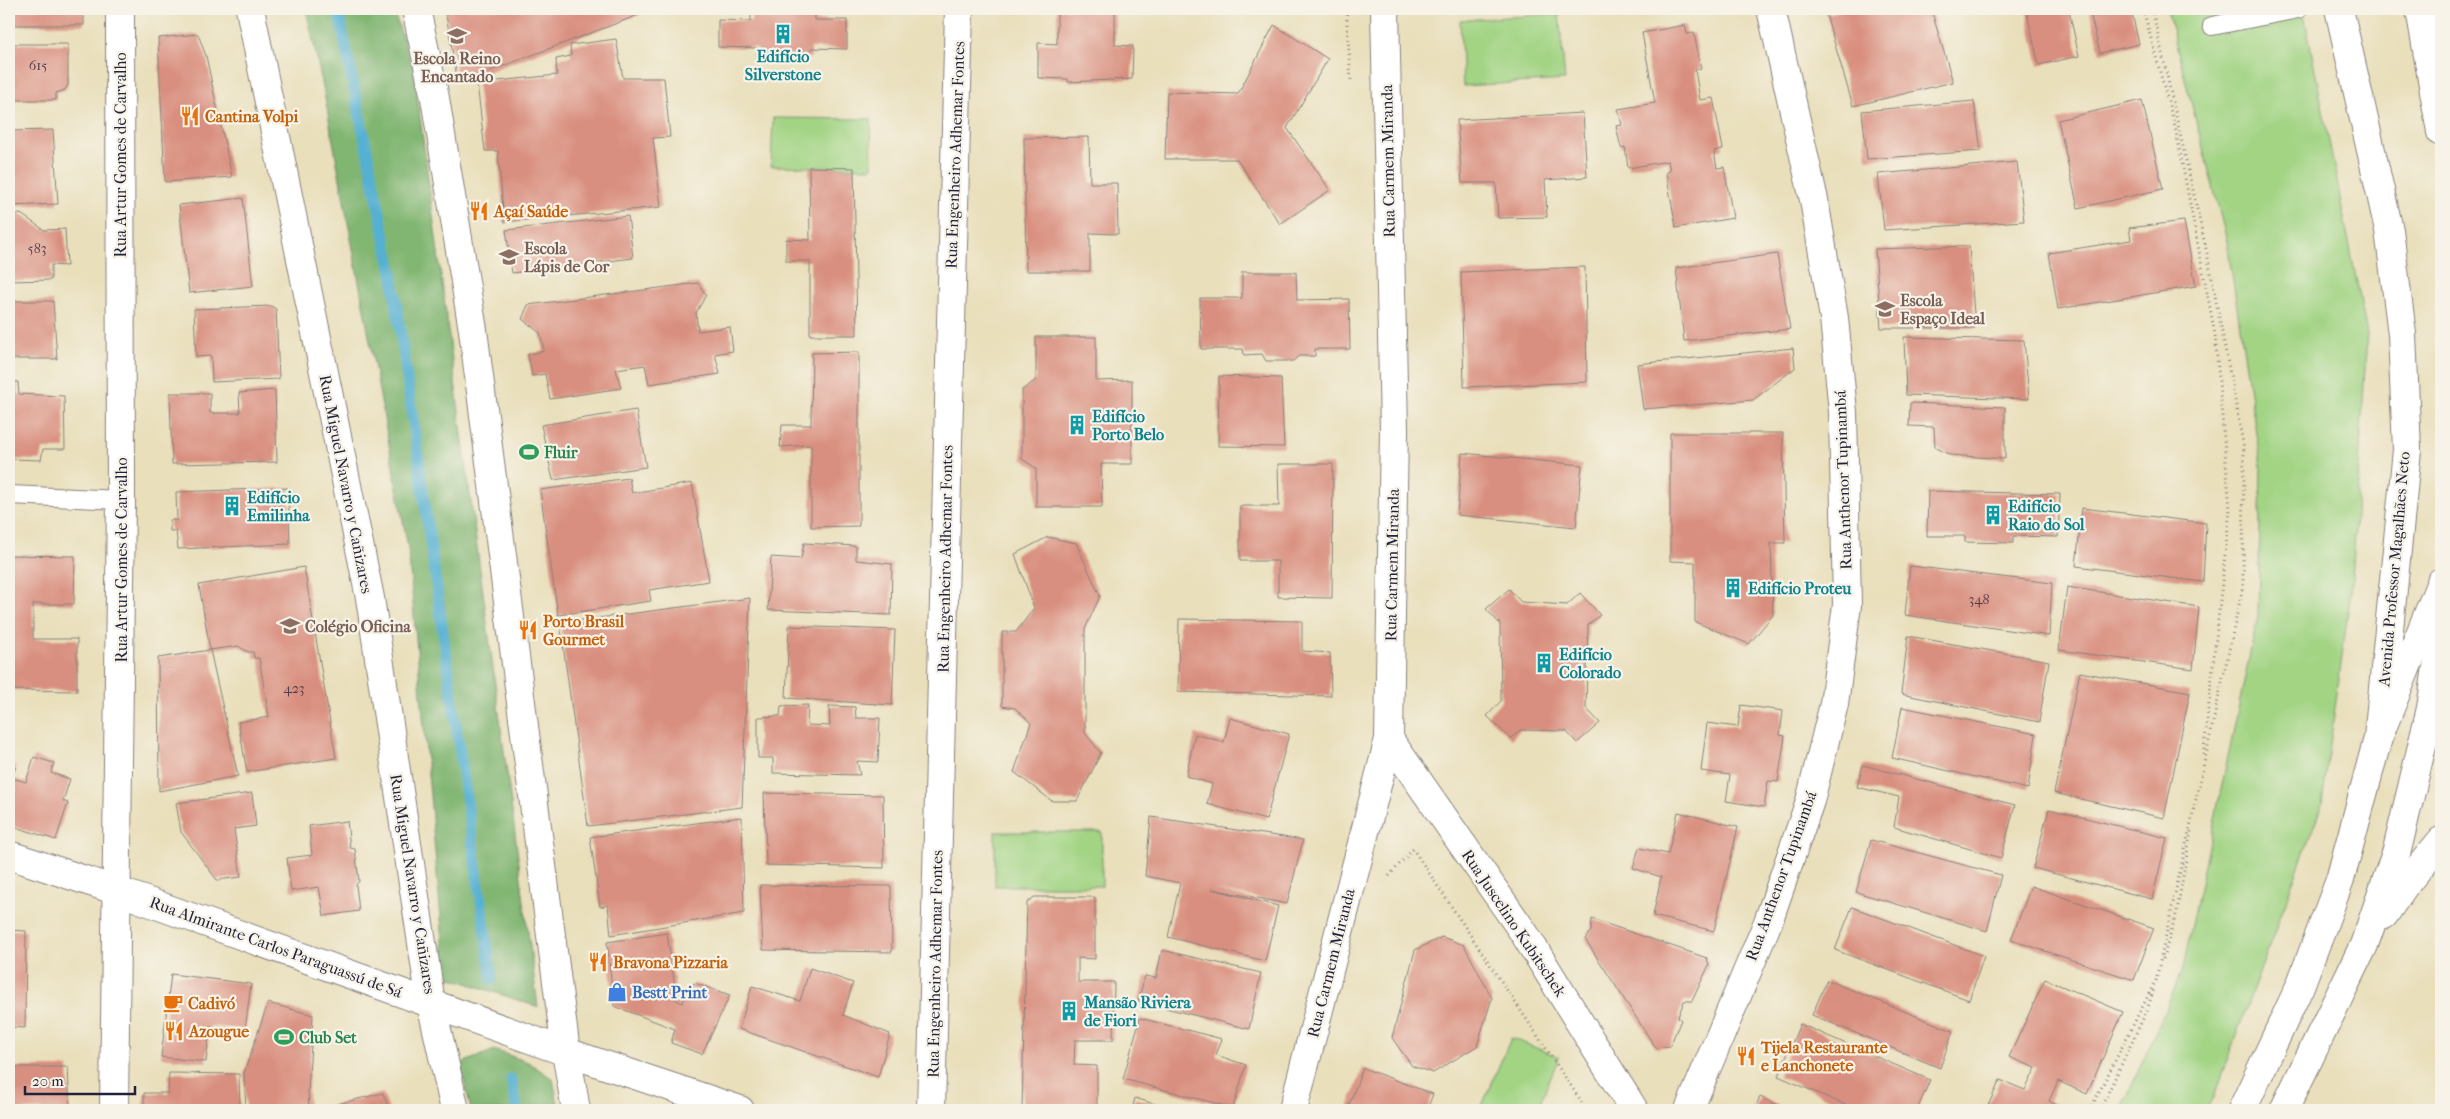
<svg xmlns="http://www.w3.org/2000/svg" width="2450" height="1119" font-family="'IM FELL French Canon',serif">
  <rect width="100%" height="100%" fill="#f7f3e8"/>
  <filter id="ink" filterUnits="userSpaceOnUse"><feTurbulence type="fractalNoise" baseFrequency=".02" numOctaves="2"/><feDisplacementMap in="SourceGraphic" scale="10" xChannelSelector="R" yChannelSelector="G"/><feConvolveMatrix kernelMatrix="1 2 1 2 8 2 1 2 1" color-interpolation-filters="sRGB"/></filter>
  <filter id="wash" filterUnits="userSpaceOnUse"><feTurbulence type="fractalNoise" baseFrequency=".0096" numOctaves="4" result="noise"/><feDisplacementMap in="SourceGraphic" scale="20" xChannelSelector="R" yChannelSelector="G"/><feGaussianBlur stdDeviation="1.12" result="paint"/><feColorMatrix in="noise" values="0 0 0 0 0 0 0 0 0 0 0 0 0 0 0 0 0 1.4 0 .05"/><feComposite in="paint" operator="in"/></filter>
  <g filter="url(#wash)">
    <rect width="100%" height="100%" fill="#e9dfbb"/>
    <!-- green -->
    <g fill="#a2d484" stroke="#627b60">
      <path d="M2167 9H2303L2367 334 2352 582 2322 804 2214 1095 2206 1110H2121L2182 972 2258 616 2261 466 2227 241Z"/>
      <path d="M1559 14 1565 80 1463 86 1460 20Z"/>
      <path d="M773 118 871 119 872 168 771 166Z"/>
      <rect x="995" y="832" width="107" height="54"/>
      <path d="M1511 1038 1559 1057 1537 1110H1480Z"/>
    </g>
    <!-- forest -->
    <g fill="#81b672" stroke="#526c56">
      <path d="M306 9H393L414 72 538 1007 446 976 408 548 323 87Z"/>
      <path d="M494 1050 528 1062 553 1079 559 1110H471L460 1064Z"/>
    </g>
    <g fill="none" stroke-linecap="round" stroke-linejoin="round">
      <!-- stream -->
      <g stroke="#54b0d2" stroke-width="11">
        <path d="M338 9 392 272 492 979"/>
        <path d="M511 1079 517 1110"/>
      </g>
    </g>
    <g id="blocks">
      <!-- building -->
      <g fill="#d98f7f">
        <rect x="9" y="9" width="75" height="16"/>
        <path d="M445 9H640L644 13 458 83Z"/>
        <path d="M751 9H806V13H815V20H847V49L811 48V58L757 57V48L718 47V20L751 21Z"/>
        <path d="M1057 9H1115V45L1133 46 1132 79 1068 82V79L1038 78V43L1057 44Z"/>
        <path d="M1847 9H1931L1953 82 1853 106 1826 14Z"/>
        <path d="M2026 9H2074L2069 11 2079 56 2039 65Z"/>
        <path d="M2089 9H2131L2139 44 2100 53Z"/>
        <path d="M1274 25 1328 59 1287 128 1330 190 1280 224 1237 159H1165L1167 92 1238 94Z"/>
        <path d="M1685 25 1687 34 1694 33 1701 69 1695 70 1700 100 1713 98 1723 149 1714 151 1717 168 1724 167 1733 218 1676 228 1666 172 1670 171 1668 161 1628 168 1625 147 1621 148 1616 126 1622 125 1618 109 1655 103 1642 33Z"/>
        <path d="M198 34 206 56 232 177 165 182 158 38Z"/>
        <path d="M616 39 623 78H664L670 137 653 138 661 207 504 222 498 151H485L477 83 557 75 556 59 571 56 570 45Z"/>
        <path d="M9 44H68V85L65 90 56 93V100H9Z"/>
        <path d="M2142 100 2163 189 2078 208 2058 120Z"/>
        <path d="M1974 101 1981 151 1867 159 1862 111Z"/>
        <path d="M1583 113 1587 177 1545 180 1547 217 1498 218 1496 183H1462L1457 120Z"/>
        <path d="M53 130 58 204 9 206V131Z"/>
        <path d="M1089 137 1090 183H1117L1118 234 1090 233V271H1026L1024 138Z"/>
        <path d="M2017 162 2024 221 1884 230 1878 174Z"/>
        <path d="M809 167 854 168 857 335H810V261H786V239L810 240Z"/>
        <path d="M243 198 253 286 189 293 179 205Z"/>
        <path d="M21 214 44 230 65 229 67 266 51 265V280L9 281V215Z"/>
        <path d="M628 216 633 258 512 273 506 230Z"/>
        <path d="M2184 221 2196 286 2058 309 2049 253 2131 240 2129 228Z"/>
        <path d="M1969 246 1975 328H1881L1875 249Z"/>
        <path d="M1777 254 1790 329 1684 341 1676 268Z"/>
        <path d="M1585 267 1587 382 1464 387 1461 272Z"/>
        <path d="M1242 272H1296L1297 300 1349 299 1350 349H1315V356H1299L1293 361H1266L1262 354 1244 355 1243 349H1201L1200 298H1242Z"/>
        <path d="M698 283 706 295 696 313 698 331 730 327 733 351 715 354 720 374 649 384 645 365 616 369 621 388 550 399 545 374 532 376 528 354 544 351 540 333 522 319 528 305Z"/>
        <path d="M9 301H53L57 359H9Z"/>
        <path d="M271 306 276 309 279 379 212 382 211 356 196 357 194 309Z"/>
        <path d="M1036 337H1096V381L1132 380V464H1101L1102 507H1036V468L1022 459V390L1036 380Z"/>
        <path d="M1904 337 2024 340 2029 399 1906 395Z"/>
        <path d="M1793 348 1795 368 1753 400 1643 409 1637 364Z"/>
        <path d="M859 352V526L811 527V445L780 447 782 425H811L812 353Z"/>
        <path d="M1219 376 1281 378 1284 447 1218 446Z"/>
        <path d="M9 382H18L19 394 64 396 65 449H43L41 460 9 459Z"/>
        <path d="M275 390 277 462 172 464 170 393H210V413H240L239 393Z"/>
        <path d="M1910 403 2005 407V459L1950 455 1935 447 1934 427 1909 426Z"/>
        <path d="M636 410 646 467 553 480 541 425Z"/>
        <path d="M1670 433H1783L1785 543H1771L1773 615 1749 644 1695 622V562L1670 561Z"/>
        <path d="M1462 453 1582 465 1576 527 1457 515Z"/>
        <path d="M1278 464H1333L1332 598 1278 597V561H1240V506H1279Z"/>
        <path d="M629 478 632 493 692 483 709 581 649 590 651 601 558 615 540 490Z"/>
        <path d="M288 488 290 544 178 549 176 531H170V520H177L176 492Z"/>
        <path d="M1928 491 2060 494 2058 537 2013 536V543L1965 542V536H1927Z"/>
        <path d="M2082 508 2206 523 2203 582 2076 566Z"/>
        <path d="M1048 537 1076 543 1100 596 1085 629V733L1101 753 1077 801H1052L1014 772 1031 723 1015 708 1002 706V632H1016L1034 608 1015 554Z"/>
        <path d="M804 543 856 546V560L892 564 891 615 768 610 771 557 801 559Z"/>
        <path d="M9 555 75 556 74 604H33V639H77V691L9 690Z"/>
        <path d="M1910 566 2052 583 2049 636 1905 615Z"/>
        <path d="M304 567 336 758 247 772 238 722 269 717 259 658H254L253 652H248L238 646 210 650 199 585Z"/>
        <path d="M2067 587 2199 607 2193 669 2059 650Z"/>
        <path d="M1509 589 1521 602 1567 605 1580 593 1600 615 1588 625 1586 708 1600 723 1577 743 1566 731 1520 730 1511 739 1487 716 1501 701 1500 624 1486 609Z"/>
        <path d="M750 598 742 807 588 826 560 623Z"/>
        <path d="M1179 619 1302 621V651L1330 653 1331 696 1178 692Z"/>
        <path d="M789 626 895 630 892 705 786 698Z"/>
        <path d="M1908 636 2049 661 2039 722 1901 694Z"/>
        <path d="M210 650 238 776 159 791 158 658Z"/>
        <path d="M2080 672 2190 692 2164 818 2054 793Z"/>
        <path d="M808 705 807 725 830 726 829 706 855 707 856 718H880L878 762 857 761 860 775 773 773V758H758V717L780 716 781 706Z"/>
        <path d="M1741 705 1783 711 1780 735 1785 736 1778 782 1768 781 1764 807 1726 801 1730 775 1701 771 1707 723 1738 727Z"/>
        <path d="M1902 707 2036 734 2028 789 1892 758Z"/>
        <path d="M1230 718 1289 734 1266 820 1207 804 1212 784 1186 776 1195 734 1224 742Z"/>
        <path d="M34 757 54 763 51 773 70 779 63 801 68 803 56 840 9 825V764L16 766 12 778 26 782Z"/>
        <path d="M1863 765 2015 805 2001 858 1894 827 1899 797 1857 787Z"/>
        <path d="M252 793 256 826 234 829 241 877 217 880 181 832 176 803Z"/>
        <path d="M764 793 883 795 884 868 766 865Z"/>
        <path d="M2049 809 2167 838 2152 899 2033 868Z"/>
        <path d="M1678 812 1738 827 1714 931 1653 916 1661 877 1633 868 1639 848 1668 854Z"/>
        <path d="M742 817 744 913 611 935 608 905 600 907 590 837Z"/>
        <path d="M1151 817 1303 840 1287 904 1212 889 1278 906 1265 961 1168 937 1180 883 1145 876Z"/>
        <path d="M347 821 350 848 355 849 359 881 356 885 359 911 324 916 319 887 291 891 287 858 312 855 309 826Z"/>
        <path d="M1871 840 2001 875 1987 931 1856 892Z"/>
        <path d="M760 885 891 886 892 952 763 950Z"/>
        <path d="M2031 886 2154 928 2134 980 2011 940Z"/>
        <path d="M1034 897H1095V959L1078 958V982H1114L1113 1040H1075L1074 1065 1097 1066V1110H1022L1027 903Z"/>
        <path d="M1852 907 1984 956 1969 1000 1835 950Z"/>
        <path d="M1592 919 1707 958 1709 965 1692 1001H1684L1678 1017 1681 1020 1670 1046 1656 1048 1585 939 1591 931Z"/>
        <path d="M9 930 26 931 25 1028 9 1027Z"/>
        <path d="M667 933 675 987 664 992 682 1003 694 983 730 995 702 1054 671 1043 675 1029 614 1006 607 942Z"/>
        <path d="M1442 937 1464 945 1492 998 1477 1046 1433 1073 1412 1066 1392 1038 1415 950Z"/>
        <path d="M1162 950 1261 973 1249 1029 1138 1001 1145 976 1156 978Z"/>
        <path d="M810 968 853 983 843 1015 890 1034 878 1077 739 1029 752 986 800 1001Z"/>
        <path d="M171 974 251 984 245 1030 210 1026 206 1062 161 1057Z"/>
        <path d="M2045 979 2123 1012 2087 1094 2058 1081 2049 1101 2066 1110H1986L2000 1080 2025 1090 2036 1068 2009 1057Z"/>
        <path d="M1827 980 1953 1031 1940 1068 1812 1015Z"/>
        <path d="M268 1003 313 1015 308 1090 309 1110H246L244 1073Z"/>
        <path d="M1140 1018 1222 1039 1216 1055 1246 1065 1233 1108 1123 1079Z"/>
        <path d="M1800 1024 1930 1080 1917 1110H1857L1778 1076Z"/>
        <path d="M9 1067H68L70 1110H9Z"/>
        <path d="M1363 1068 1433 1094 1427 1110H1347Z"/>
        <path d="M169 1073 239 1074 240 1110H144V1093H168Z"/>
        <path d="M383 1093 389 1110H334L333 1105Z"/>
        <path d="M1760 1097 1789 1110H1754Z"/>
        <path d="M1135 1098 1174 1110H1132Z"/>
      </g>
    </g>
  </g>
  <g filter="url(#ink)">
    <use href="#blocks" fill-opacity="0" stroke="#86807b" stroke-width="1"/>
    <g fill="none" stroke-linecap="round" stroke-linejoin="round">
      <defs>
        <g id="service">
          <path d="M2212 26 2298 9"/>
          <path d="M9 495 121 500"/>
        </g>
        <g id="minor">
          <path d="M1389 739 1524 933 1634 1110"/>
          <path d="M9 855 118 891 566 1052 740 1110"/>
          <path d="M114 1110 121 500 120 9"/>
          <path d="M931 1110 959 9"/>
          <path d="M1293 1110 1389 739 1394 430 1385 9"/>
          <path d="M1689 1110 1768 922 1810 801 1834 704 1847 605 1843 412 1834 318 1814 200 1771 9"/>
        </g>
        <g id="tertiary">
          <path d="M250 9 370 598 431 1003 455 1110"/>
          <path d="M416 9 435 98 473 330 566 1052 576 1110"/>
          <path d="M2242 1110 2300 986 2340 880 2378 738 2407 450 2402 334 2389 230 2339 9"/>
        </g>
        <g id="primary">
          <path d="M2420 9 2441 132"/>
          <path d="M2378 738 2441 582"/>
          <path d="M2384 915 2404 886 2441 841"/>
          <path d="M2284 1110 2364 945 2397 850 2431 708 2441 640"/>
        </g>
      </defs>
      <!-- service casing -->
      <use href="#service" stroke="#86807b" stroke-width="20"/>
      <!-- minor casing -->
      <use href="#minor" stroke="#86807b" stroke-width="30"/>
      <!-- tertiary casing -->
      <use href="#tertiary" stroke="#86807b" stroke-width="30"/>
      <!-- primary casing -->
      <use href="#primary" stroke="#86807b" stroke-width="30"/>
      <!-- path -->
      <g stroke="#86807b" stroke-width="3" stroke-dasharray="1 4" stroke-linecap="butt">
        <path d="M1346 9 1351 80"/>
        <path d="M2143 9 2176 131 2215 334 2230 509 2203 758"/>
        <path d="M1389 876 1413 849 1587 1110"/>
        <path d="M2163 959 2177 911 2191 831"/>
        <path d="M2090 1110 2156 980 2243 587 2244 448 2207 253 2152 9"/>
        <path d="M2100 1110 2147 1010 2154 989"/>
      </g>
      <!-- service -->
      <use href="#service" stroke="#fff" stroke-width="18"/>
      <!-- minor -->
      <use href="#minor" stroke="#fff" stroke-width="28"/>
      <!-- tertiary -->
      <use href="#tertiary" stroke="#fff" stroke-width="28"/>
      <!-- primary -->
      <use href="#primary" stroke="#fff" stroke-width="28"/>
    </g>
  </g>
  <!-- icons -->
  <defs>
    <symbol id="building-bare" viewBox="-9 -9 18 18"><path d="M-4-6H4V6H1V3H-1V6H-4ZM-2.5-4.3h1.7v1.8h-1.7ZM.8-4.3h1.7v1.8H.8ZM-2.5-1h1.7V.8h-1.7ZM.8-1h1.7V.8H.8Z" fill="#0f9aa8" stroke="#f7f3e8" stroke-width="2.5" paint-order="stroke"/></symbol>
    <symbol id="school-bare" viewBox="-9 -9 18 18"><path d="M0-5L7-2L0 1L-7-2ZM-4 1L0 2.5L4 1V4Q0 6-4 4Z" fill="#8d6e63" stroke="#f7f3e8" stroke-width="2.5" paint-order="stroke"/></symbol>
    <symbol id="restaurant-bare" viewBox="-9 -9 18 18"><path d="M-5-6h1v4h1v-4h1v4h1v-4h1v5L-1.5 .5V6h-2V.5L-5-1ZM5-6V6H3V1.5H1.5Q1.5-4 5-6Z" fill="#e8710a" stroke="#f7f3e8" stroke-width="2.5" paint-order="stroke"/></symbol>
    <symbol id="stadium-bare" viewBox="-9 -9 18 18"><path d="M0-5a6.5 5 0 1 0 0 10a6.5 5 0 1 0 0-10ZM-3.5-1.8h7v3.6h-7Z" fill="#2e9e5b" stroke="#f7f3e8" stroke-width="2.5" paint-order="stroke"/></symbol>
    <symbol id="shop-bare" viewBox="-9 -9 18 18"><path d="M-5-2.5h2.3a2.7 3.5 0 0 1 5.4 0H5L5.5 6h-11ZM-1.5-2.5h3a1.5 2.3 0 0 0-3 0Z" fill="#3f7fe0" stroke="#f7f3e8" stroke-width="2.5" paint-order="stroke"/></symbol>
    <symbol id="cafe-bare" viewBox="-9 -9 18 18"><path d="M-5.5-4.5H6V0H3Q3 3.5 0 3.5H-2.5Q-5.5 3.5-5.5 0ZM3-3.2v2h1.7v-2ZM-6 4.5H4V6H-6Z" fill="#e8710a" stroke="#f7f3e8" stroke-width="2.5" paint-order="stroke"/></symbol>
  </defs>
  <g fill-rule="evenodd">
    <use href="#building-bare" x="769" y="20" width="28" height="28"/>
    <use href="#school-bare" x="443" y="22" width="28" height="28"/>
    <use href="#restaurant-bare" x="176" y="102" width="28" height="28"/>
    <use href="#restaurant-bare" x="465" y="197" width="28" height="28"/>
    <use href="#school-bare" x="495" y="243" width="28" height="28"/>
    <use href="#school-bare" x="1871" y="295" width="28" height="28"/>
    <use href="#building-bare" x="1063" y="411" width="28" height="28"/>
    <use href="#stadium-bare" x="515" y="438" width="28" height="28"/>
    <use href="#building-bare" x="218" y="492" width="28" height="28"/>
    <use href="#building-bare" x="1979" y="501" width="28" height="28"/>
    <use href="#building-bare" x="1719" y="574" width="28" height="28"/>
    <use href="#school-bare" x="276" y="612" width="28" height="28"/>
    <use href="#restaurant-bare" x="514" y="616" width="28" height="28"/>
    <use href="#building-bare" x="1530" y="649" width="28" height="28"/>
    <use href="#restaurant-bare" x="584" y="948" width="28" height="28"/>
    <use href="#shop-bare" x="603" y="978" width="28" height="28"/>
    <use href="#cafe-bare" x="159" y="989" width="28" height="28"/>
    <use href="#building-bare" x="1055" y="997" width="28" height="28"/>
    <use href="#restaurant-bare" x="160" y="1017" width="28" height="28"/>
    <use href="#stadium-bare" x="270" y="1023" width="28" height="28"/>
    <use href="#restaurant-bare" x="1732" y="1042" width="28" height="28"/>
  </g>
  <g text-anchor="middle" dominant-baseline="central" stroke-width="4.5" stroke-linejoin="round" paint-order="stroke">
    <!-- number labels -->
    <g font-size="14" fill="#503d4c">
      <text x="38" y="65">615</text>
      <text x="37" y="248">583</text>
      <text x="1979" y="599">348</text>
      <text x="294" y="688">423</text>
    </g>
    <!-- culture labels -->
    <g font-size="16" font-weight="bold" fill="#0d838f" stroke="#f7f3e8" text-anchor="start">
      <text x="783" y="56" text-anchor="middle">Edifício<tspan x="783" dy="18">Silverstone</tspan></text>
      <text x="1092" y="416">Edifício<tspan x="1092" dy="18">Porto Belo</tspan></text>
      <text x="247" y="497">Edifício<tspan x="247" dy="18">Emilinha</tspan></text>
      <text x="2008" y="506">Edifício<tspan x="2008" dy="18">Raio do Sol</tspan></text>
      <text x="1748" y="588">Edifício Proteu</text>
      <text x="1559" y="654">Edifício<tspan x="1559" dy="18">Colorado</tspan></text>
      <text x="1084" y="1002">Mansão Riviera<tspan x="1084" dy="18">de Fiori</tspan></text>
    </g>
    <!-- education labels -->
    <g font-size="16" font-weight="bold" fill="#785e54" stroke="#f7f3e8" text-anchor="start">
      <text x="457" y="58" text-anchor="middle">Escola Reino<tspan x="457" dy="18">Encantado</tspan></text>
      <text x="524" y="248">Escola<tspan x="524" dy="18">Lápis de Cor</tspan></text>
      <text x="1900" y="300">Escola<tspan x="1900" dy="18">Espaço Ideal</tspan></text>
      <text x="305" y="626">Colégio Oficina</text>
    </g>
    <!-- food labels -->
    <g font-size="16" font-weight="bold" fill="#c56008" stroke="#f7f3e8" text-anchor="start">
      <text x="205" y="116">Cantina Volpi</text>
      <text x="494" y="211">Açaí Saúde</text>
      <text x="543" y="621">Porto Brasil<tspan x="543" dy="18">Gourmet</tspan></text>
      <text x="613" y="962">Bravona Pizzaria</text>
      <text x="188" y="1003">Cadivó</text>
      <text x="189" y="1031">Azougue</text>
      <text x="1761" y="1047">Tijela Restaurante<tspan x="1761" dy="18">e Lanchonete</tspan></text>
    </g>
    <!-- street labels -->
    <g font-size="16" fill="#22223b" stroke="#f7f3e8">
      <text transform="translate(120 155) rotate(-90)">Rua Artur Gomes de Carvalho</text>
      <text transform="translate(955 155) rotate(-88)">Rua Engenheiro Adhemar Fontes</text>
      <text transform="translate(1388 161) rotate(-91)">Rua Carmem Miranda</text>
      <text transform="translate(1843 480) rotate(-92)">Rua Anthenor Tupinambá</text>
      <text transform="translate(346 484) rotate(79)">Rua Miguel Navarro y Cañizares</text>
      <text transform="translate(945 559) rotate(-89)">Rua Engenheiro Adhemar Fontes</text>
      <text transform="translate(121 560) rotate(-90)">Rua Artur Gomes de Carvalho</text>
      <text transform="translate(1392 565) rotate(-89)">Rua Carmem Miranda</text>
      <text transform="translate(2394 569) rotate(-85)">Avenida Professor Magalhães Neto</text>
      <text transform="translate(1781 876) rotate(-70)">Rua Anthenor Tupinambá</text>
      <text transform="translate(413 884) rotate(81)">Rua Miguel Navarro y Cañizares</text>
      <text transform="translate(1514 923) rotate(56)">Rua Juscelino Kubitschek</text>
      <text transform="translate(276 947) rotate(20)">Rua Almirante Carlos Paraguassú de Sá</text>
      <text transform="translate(1331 963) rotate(-76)">Rua Carmem Miranda</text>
      <text transform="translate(935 964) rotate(-89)">Rua Engenheiro Adhemar Fontes</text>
    </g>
    <!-- leisure labels -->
    <g font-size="16" font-weight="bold" fill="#27864d" stroke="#f7f3e8" text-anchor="start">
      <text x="544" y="452">Fluir</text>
      <text x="299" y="1037">Club Set</text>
    </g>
    <!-- shop labels -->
    <g font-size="16" font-weight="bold" fill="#366cbe" stroke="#f7f3e8" text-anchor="start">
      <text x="632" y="992">Bestt Print</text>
    </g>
  </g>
  <!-- margin -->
  <rect width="2450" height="1119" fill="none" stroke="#f7f3e8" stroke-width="30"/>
  <!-- scale -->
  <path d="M25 1086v8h110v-8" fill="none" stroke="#22223b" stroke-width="2.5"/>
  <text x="32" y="1086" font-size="15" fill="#22223b" stroke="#f7f3e8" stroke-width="4" paint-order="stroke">20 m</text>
</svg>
